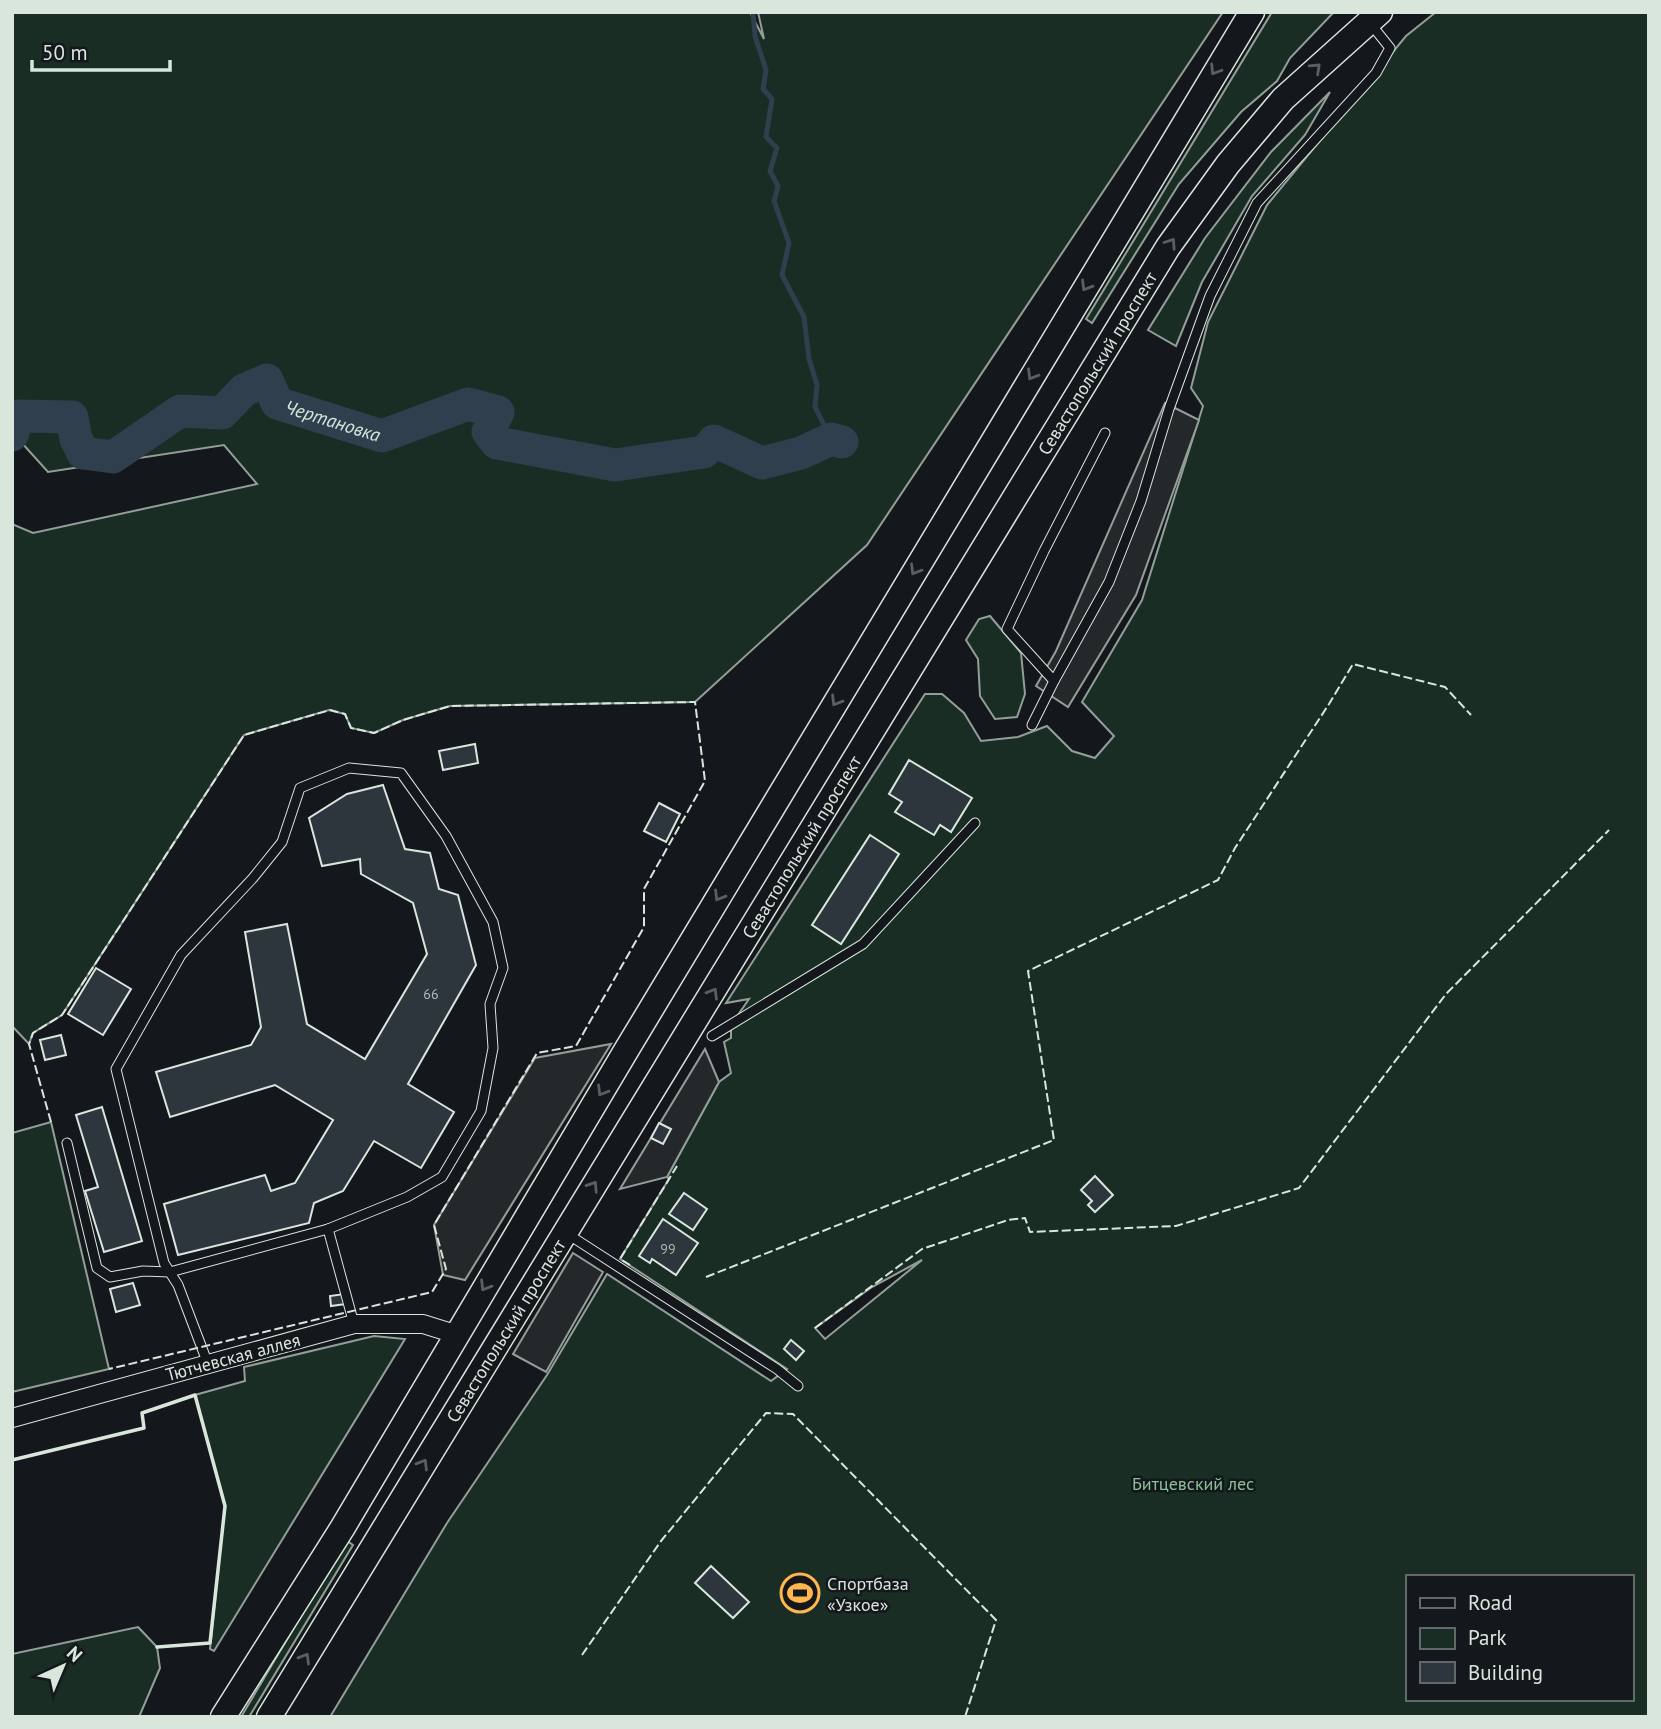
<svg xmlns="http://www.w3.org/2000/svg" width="1661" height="1729" font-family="'PT Sans',sans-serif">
  <rect width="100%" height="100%" fill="#14181c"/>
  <!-- green -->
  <g fill="#1a2d24" stroke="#939e99" stroke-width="2" fill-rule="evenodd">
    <path d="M12 12H750L764 39 758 12H1223L867 545 695 702 450 706 403 720 374 733 351 728 345 714 329 710 244 735 62 1015 33 1033 29 1044 12 1026V524L33 533 257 484 224 445 48 472 12 432Z"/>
    <path d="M1272 12H1334L1290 58 1277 81 1241 112 1179 184 1092 323 1086 319Z"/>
    <path d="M1436 12H1649V1717H330L447 1523 547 1375 607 1274 771 1381 787 1369 620 1259 669 1179 667 1177 719 1082 731 1073 724 1042 731 1038V1025L749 999 726 1003 925 694H942L964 713 981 741 1018 737 1047 726 1072 751 1095 758 1114 736 1082 702 1142 600 1203 406 1191 388 1208 322 1267 205 1406 36ZM922 1260 825 1339 815 1328 872 1287ZM1407 1577H1631V1699H1407Z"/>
    <path d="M1330 92 1305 135 1252 196 1202 282 1176 346 1148 330 1205 238 1271 152Z"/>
    <path d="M990 616 1021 653 1025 694 1017 717 995 719 980 696 978 659 966 640 979 619Z"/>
    <path d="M51 1122 109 1369 12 1392V1133Z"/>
    <path d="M374 1336 405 1339 214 1651 210 1649 225 1506 195 1395 245 1381 244 1367Z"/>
    <path d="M346 1540 353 1545 249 1717H241Z"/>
    <path d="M138 1627 157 1647 160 1668 139 1717H12V1654Z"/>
  </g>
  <!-- parking -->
  <g fill="#24282b" stroke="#939e99" stroke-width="2">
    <path d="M1165 403 1199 420 1136 595 1068 707 1036 686 1056 651Z"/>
    <path d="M611 1044 465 1280 443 1275 434 1225 535 1058Z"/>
    <path d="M705 1049 719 1082 667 1177 620 1189Z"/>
    <path d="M573 1253 603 1272 546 1372 513 1354Z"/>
  </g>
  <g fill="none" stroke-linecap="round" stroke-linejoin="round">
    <!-- stream -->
    <path stroke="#2f3f4d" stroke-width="5" d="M753 12 755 36 766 70 763 89 772 99 766 137 777 148 770 171 778 186 774 201 789 243 782 275 804 317 809 359 817 385 815 407 831 439"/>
    <!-- river -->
    <path stroke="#2f3f4d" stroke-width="33" id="s1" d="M12 435 18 416 72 417 76 439 83 453 113 457 180 411 222 413 244 390 267 380 277 403 382 436 468 404 498 412 488 432 497 443 615 465 704 452 714 441 762 463 801 453 831 439 842 442"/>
  </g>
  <!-- building -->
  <g fill="#2c363c" stroke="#d8e6dc" stroke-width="2">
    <path d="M475 744 478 763 443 770 439 751Z"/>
    <path d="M909 760 972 798 951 832 940 825 934 835 895 812 902 802 889 794Z"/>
    <path d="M383 785 405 849 430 853 439 889 458 895 476 965 408 1084 454 1112 421 1168 374 1141 343 1191 314 1203 309 1223 178 1255 164 1204 265 1175 271 1191 295 1183 333 1120 275 1085 170 1117 156 1072 251 1045 261 1027 245 932 287 924 307 1024 365 1059 427 954 413 903 361 874 360 859 322 866 309 818 347 794Z"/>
    <path d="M659 803 680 814 666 842 644 831Z"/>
    <path d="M870 835 899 854 841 944 812 925Z"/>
    <path d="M96 968 131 989 103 1035 68 1014Z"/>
    <path d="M61 1035 66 1055 45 1060 40 1040Z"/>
    <path d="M102 1107 142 1241 104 1252 85 1191 98 1187 76 1115Z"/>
    <path d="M659 1123 671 1129 663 1144 651 1138Z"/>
    <path d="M1095 1176 1113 1195 1095 1212 1088 1205 1092 1201 1081 1190Z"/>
    <path d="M684 1193 707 1209 693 1230 669 1214Z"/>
    <path d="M663 1219 698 1243 676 1275 652 1259 650 1263 639 1256Z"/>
    <path d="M133 1283 140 1305 116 1312 110 1289Z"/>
    <path d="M344 1294 346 1304 331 1306 330 1296Z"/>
    <path d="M791 1340 804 1351 796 1360 784 1349Z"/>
    <path d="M711 1566 749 1602 733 1618 695 1583Z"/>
  </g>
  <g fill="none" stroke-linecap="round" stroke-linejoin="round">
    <defs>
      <g id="lane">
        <path d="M1054 681 1007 629 1044 551 1105 433"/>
        <path d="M1032 725 1054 681 1109 582 1141 501 1169 409 1210 296 1257 203 1376 73 1390 48 1370 23"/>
        <path d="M712 1036 863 944 975 823"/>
        <path d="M67 1143 97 1268 110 1277 143 1271 170 1272 328 1229"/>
        <path d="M566 1233 777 1369 798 1386"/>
        <path d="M208 1364 178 1285 164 1263 116 1069 181 955 253 878 282 842 300 788 349 768 401 773 446 836 493 922 503 968 490 1004 493 1048 481 1111 442 1177 407 1197 328 1229 354 1324"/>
      </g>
      <path id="street" d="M12 1418 354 1324H423L455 1334"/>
      <g id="secondary">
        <path d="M223 1717 343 1527 627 1049 1252 12"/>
        <path id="s2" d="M269 1717 1168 247 1228 164 1283 99 1380 12"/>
      </g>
    </defs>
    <!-- lane casing -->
    <use href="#lane" stroke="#d8e6dc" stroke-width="11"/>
    <!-- street casing -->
    <use href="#street" stroke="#d8e6dc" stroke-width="20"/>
    <!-- secondary casing -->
    <use href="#secondary" stroke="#d8e6dc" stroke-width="27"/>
    <!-- lane -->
    <use href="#lane" stroke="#14181c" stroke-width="9"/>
    <!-- street -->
    <use href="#street" stroke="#14181c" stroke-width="18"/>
    <!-- secondary -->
    <use href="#secondary" stroke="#14181c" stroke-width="24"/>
    <!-- fence -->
    <g stroke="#d8e6dc" stroke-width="2" stroke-dasharray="9 3.5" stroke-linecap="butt">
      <path d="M51 1122 29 1044 33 1033 62 1015 244 735 330 710 345 714 351 728 374 733 403 720 450 706 695 702 705 781 644 889V927L576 1046 537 1053 434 1225 446 1269 432 1292 109 1369"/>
      <path d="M630 1265 620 1259 677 1166"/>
      <path d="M706 1277 1054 1140 1028 971 1218 880 1235 848 1329 704 1353 664 1445 687 1471 715"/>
      <path d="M815 1328 922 1249 1008 1220 1025 1218 1030 1232 1176 1226 1299 1188 1446 994 1609 830"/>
      <path d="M582 1655 661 1541 766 1413 793 1414 996 1620 965 1717"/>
    </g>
    <!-- wall -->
    <path stroke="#d8e6dc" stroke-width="3.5" d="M12 1460 144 1428 142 1413 195 1395 225 1506 210 1643 157 1647"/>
  </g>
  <!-- one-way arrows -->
  <defs><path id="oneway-chevron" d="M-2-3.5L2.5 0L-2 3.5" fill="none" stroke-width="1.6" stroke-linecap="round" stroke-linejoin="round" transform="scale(1.75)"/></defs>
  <g stroke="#59605f">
    <use href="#oneway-chevron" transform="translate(1316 68) rotate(-43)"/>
    <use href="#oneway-chevron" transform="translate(1215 70) rotate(122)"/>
    <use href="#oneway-chevron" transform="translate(1171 243) rotate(-56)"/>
    <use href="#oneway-chevron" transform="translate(1086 286) rotate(121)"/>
    <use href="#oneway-chevron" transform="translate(1032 375) rotate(121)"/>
    <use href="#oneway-chevron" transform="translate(915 570) rotate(121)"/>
    <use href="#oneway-chevron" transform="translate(836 701) rotate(121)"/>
    <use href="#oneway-chevron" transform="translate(719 896) rotate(121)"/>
    <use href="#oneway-chevron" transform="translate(713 993) rotate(-59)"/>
    <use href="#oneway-chevron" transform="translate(602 1091) rotate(121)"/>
    <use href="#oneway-chevron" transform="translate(593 1186) rotate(-57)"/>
    <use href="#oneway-chevron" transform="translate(485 1286) rotate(121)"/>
    <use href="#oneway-chevron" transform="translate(423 1464) rotate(-59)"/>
    <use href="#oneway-chevron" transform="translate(305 1658) rotate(-59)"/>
  </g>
  <!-- icons -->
  <defs>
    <symbol id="stadium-ring" viewBox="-11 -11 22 22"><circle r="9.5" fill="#14181c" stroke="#ffb74d" stroke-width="1.5"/><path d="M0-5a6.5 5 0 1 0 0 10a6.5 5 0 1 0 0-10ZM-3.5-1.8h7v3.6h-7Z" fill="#ffb74d"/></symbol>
  </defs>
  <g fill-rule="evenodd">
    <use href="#stadium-ring" x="778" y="1571" width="44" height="44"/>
  </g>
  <g text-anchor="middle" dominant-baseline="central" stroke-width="5" stroke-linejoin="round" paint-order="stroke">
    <!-- number labels -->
    <g font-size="14" fill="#adbab4">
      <text x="431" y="994">66</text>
      <text x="668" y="1249">99</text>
    </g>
    <!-- street labels -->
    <g font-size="18" fill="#d8e6dc" stroke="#14181c">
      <text stroke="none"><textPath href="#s2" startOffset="1587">Севастопольский проспект</textPath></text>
      <text stroke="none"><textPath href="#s2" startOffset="1020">Севастопольский проспект</textPath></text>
      <text stroke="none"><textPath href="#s2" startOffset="453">Севастопольский проспект</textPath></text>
      <text transform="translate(233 1357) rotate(-15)">Тютчевская аллея</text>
    </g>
    <!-- park labels -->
    <g font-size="18" fill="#8ac095" stroke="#14181c">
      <text x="1193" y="1483">Битцевский лес</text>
    </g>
    <!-- poi labels -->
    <g font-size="18" fill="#d8e6dc" stroke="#14181c" text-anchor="start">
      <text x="827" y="1583">Спортбаза<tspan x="827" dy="21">«Узкое»</tspan></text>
    </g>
    <!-- water labels -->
    <g font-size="19" font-style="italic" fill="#d8e6dc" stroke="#14181c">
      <text stroke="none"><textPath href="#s1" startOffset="406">Чертановка</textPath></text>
    </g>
  </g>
  <!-- border -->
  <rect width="1661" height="1729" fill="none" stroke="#d8e6dc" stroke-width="28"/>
  <!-- legend -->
  <rect x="1406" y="1575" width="228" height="126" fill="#14181c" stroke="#626a69" stroke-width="2"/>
  <rect x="1420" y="1598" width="35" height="10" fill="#14181c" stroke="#626a69" stroke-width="2"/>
  <text x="1468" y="1610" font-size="21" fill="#d8e6dc">Road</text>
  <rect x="1420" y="1628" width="35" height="21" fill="#1a2d24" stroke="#626a69" stroke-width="2"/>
  <text x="1468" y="1645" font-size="21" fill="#d8e6dc">Park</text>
  <rect x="1420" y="1662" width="35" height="21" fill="#2c363c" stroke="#626a69" stroke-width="2"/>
  <text x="1468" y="1680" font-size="21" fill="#d8e6dc">Building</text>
  <!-- north arrow -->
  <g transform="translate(63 1666) rotate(44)" stroke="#14181c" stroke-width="5" paint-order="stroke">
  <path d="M0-5L12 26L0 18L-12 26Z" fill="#d8e6dc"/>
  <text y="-10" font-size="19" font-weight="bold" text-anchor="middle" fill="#d8e6dc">N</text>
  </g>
  <!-- scale -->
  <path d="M32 60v10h138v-10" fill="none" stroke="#d8e6dc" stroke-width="3.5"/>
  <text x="42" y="60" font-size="21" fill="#d8e6dc" stroke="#14181c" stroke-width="5" paint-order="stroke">50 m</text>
</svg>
